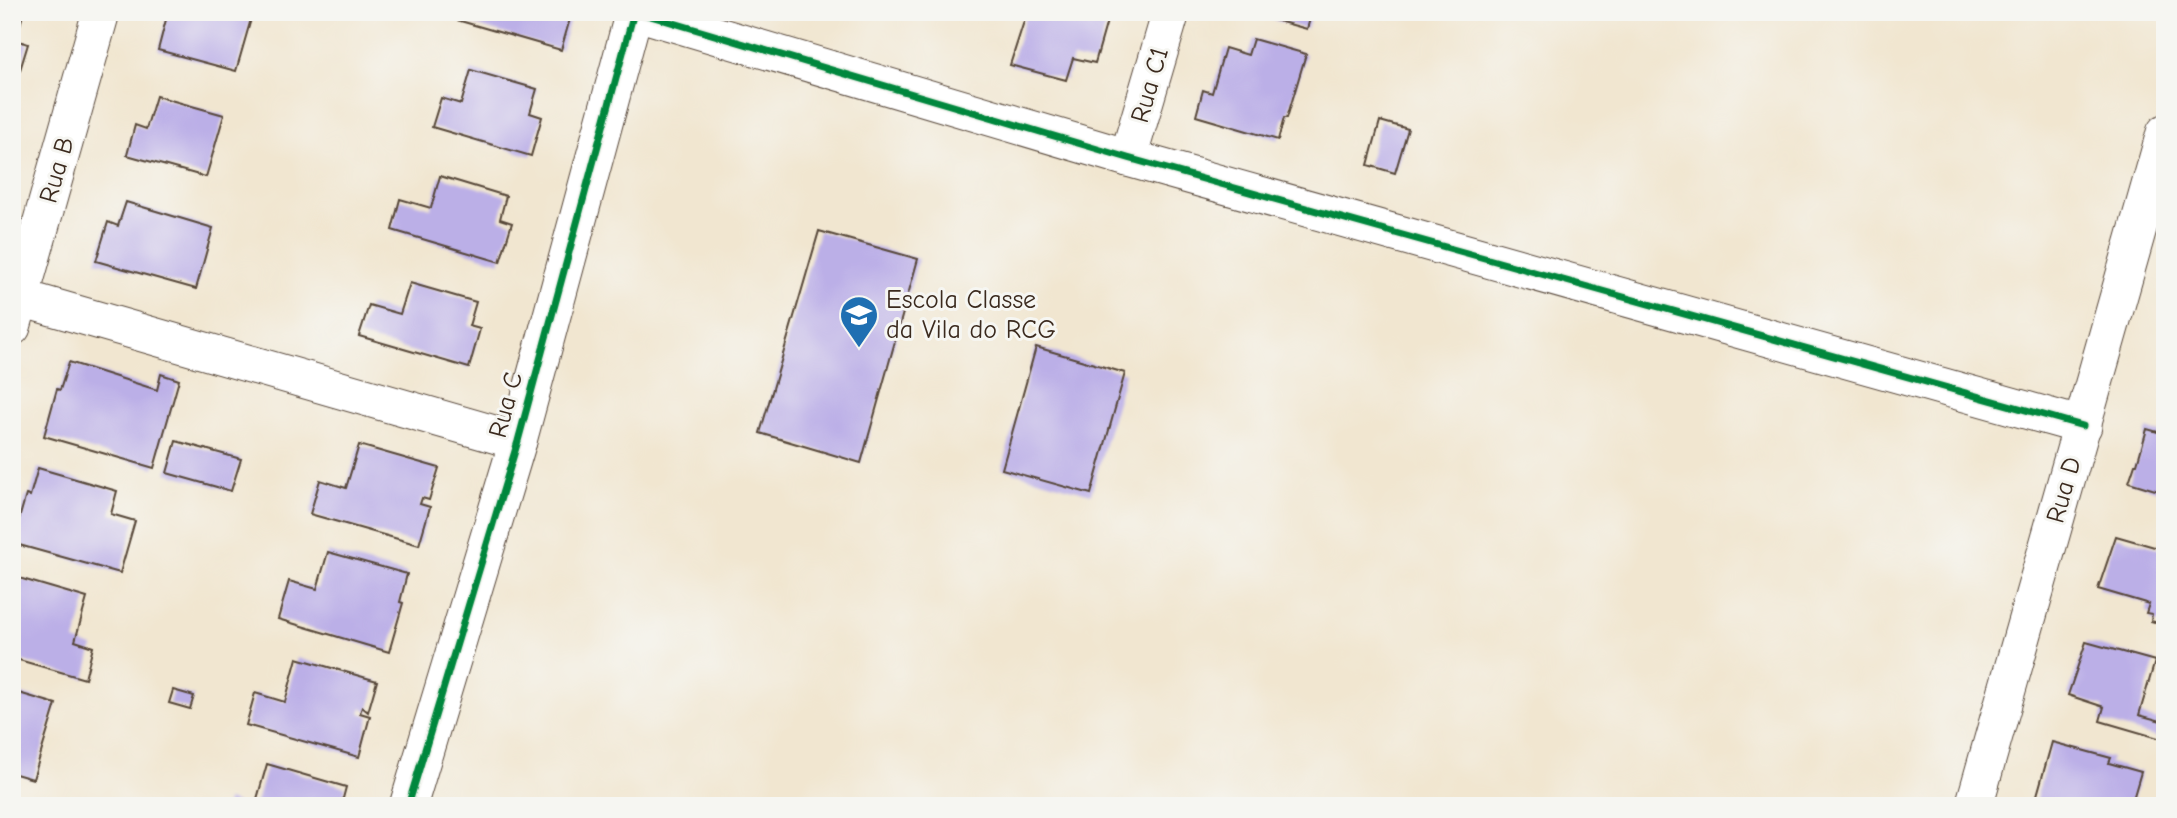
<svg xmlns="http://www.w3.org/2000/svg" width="2177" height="818" font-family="'Comic Neue',sans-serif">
  <rect width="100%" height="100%" fill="#f6f6f2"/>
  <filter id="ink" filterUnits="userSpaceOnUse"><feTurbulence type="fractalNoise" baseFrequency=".0143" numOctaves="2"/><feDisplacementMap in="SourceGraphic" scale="14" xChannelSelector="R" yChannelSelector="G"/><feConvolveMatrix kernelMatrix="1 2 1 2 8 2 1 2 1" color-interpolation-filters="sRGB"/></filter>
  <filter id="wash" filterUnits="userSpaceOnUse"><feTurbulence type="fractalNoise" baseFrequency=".00686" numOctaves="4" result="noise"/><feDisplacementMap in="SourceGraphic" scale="28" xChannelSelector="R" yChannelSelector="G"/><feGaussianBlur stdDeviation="1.57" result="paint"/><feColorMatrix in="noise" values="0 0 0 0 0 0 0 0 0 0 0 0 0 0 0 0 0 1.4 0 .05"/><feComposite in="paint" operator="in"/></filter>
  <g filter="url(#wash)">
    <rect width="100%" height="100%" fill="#f1e6d0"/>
    <g id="blocks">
      <!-- building -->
      <g fill="#bbafe7">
        <path d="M168 12H253L236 71 158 50Z"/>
        <path d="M451 12H572L561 50 450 18Z"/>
        <path d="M1027 12 1109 14 1095 63 1073 58 1066 80 1010 65Z"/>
        <path d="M1269 12H1312L1307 29 1267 18Z"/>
        <path d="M12 15 22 18 16 40 28 44 16 83 12 82Z"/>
        <path d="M1253 39 1306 54 1287 118H1284L1278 140 1196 116 1203 90 1212 93 1225 48 1248 55Z"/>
        <path d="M471 70 537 89 530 113 542 117 531 156 432 127 441 98 461 104Z"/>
        <path d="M156 96 224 115 206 177 127 155 135 125 146 129Z"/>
        <path d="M1380 121 1408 129 1395 173 1368 165Z"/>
        <path d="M440 176 506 196 500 219 512 223 500 262 392 230 400 199 431 208Z"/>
        <path d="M126 202 213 228 196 289 96 261 108 222 118 226Z"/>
        <path d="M819 231 918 259 861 463 760 433Z"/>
        <path d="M410 283 476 302 469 326 480 329 469 368 359 336 369 305 400 314Z"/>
        <path d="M1036 347 1125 373 1091 494 1002 469Z"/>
        <path d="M69 362 157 390 161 374 179 380 154 468 44 436 57 389 60 390Z"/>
        <path d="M2147 429 2165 434V493L2129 482 2135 464H2137Z"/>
        <path d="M176 441 241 459 231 491 167 473Z"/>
        <path d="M359 445 439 468 429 500 422 498 420 504 430 507 419 545 310 514 320 480 346 488Z"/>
        <path d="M38 468 117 491 111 514 135 521 120 573 12 543 26 495 30 496Z"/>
        <path d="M2116 536 2165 550V625L2151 621 2152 614 2146 613 2149 604 2098 589Z"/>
        <path d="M328 552 407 574 400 602 403 603 389 652 278 619 289 581 317 589Z"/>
        <path d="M12 576 87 598 75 641 93 647 85 679 12 658Z"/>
        <path d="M2086 642 2155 661 2139 715 2165 722V740L2100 721 2104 707 2068 695Z"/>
        <path d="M297 658 377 681 368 712 362 707 360 713 370 716 359 757 246 725 255 693 285 702Z"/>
        <path d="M173 690 194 696 190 709 169 703Z"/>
        <path d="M12 691 56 704 33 779 12 773Z"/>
        <path d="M2052 742 2111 758 2109 763 2141 772 2131 806H2034Z"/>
        <path d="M267 764 346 787 341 806H255Z"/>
        <path d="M227 800 244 805V806H226Z"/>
      </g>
    </g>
  </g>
  <g filter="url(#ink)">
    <use href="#blocks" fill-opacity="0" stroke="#564639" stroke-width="2"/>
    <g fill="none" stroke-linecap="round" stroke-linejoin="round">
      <defs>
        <g id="minor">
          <path d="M637 12 1128 158 2083 426"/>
          <path d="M1128 158 1171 12"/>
          <path d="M21 298 518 441"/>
          <path d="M12 327 101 12"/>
          <path d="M408 806 518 441 634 12"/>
          <path d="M1974 806 2165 133"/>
        </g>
      </defs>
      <!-- minor casing -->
      <use href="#minor" stroke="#564639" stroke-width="39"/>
      <!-- minor -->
      <use href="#minor" stroke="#fff" stroke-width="37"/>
      <defs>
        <g id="cycleway">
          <path d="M637 12 1128 158 2083 426"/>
          <path d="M408 806 518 441 634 12"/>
        </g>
      </defs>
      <!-- cycleway casing -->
      <use href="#cycleway" stroke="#f6f6f2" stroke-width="11"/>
      <!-- cycleway -->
      <use href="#cycleway" stroke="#00873e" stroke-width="7"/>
    </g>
  </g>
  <!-- icons -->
  <defs>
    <symbol id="school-pin" viewBox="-11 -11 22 30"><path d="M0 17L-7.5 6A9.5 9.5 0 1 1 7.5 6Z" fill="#1f6fb2" stroke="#f6f6f2"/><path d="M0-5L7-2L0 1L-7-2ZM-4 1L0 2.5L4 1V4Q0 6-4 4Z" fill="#fff"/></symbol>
  </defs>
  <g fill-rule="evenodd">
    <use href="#school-pin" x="837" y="293" width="44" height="60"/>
  </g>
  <g text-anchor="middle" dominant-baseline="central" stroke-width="6" stroke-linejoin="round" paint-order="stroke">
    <!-- street labels -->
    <g font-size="26" fill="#3b2a1e" stroke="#f6f6f2">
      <text transform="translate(1150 85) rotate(-74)">Rua C1</text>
      <text transform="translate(57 170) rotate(-74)">Rua B</text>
      <text transform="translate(506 405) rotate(-75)">Rua C</text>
      <text transform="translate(2064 490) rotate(-74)">Rua D</text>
    </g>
    <!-- poi labels -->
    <g font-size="26" fill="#3b2a1e" stroke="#f6f6f2" text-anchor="start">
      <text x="886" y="300">Escola Classe<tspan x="886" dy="30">da Vila do RCG</tspan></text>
    </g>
  </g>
  <!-- margin -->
  <rect width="2177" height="818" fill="none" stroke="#f6f6f2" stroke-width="42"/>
</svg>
